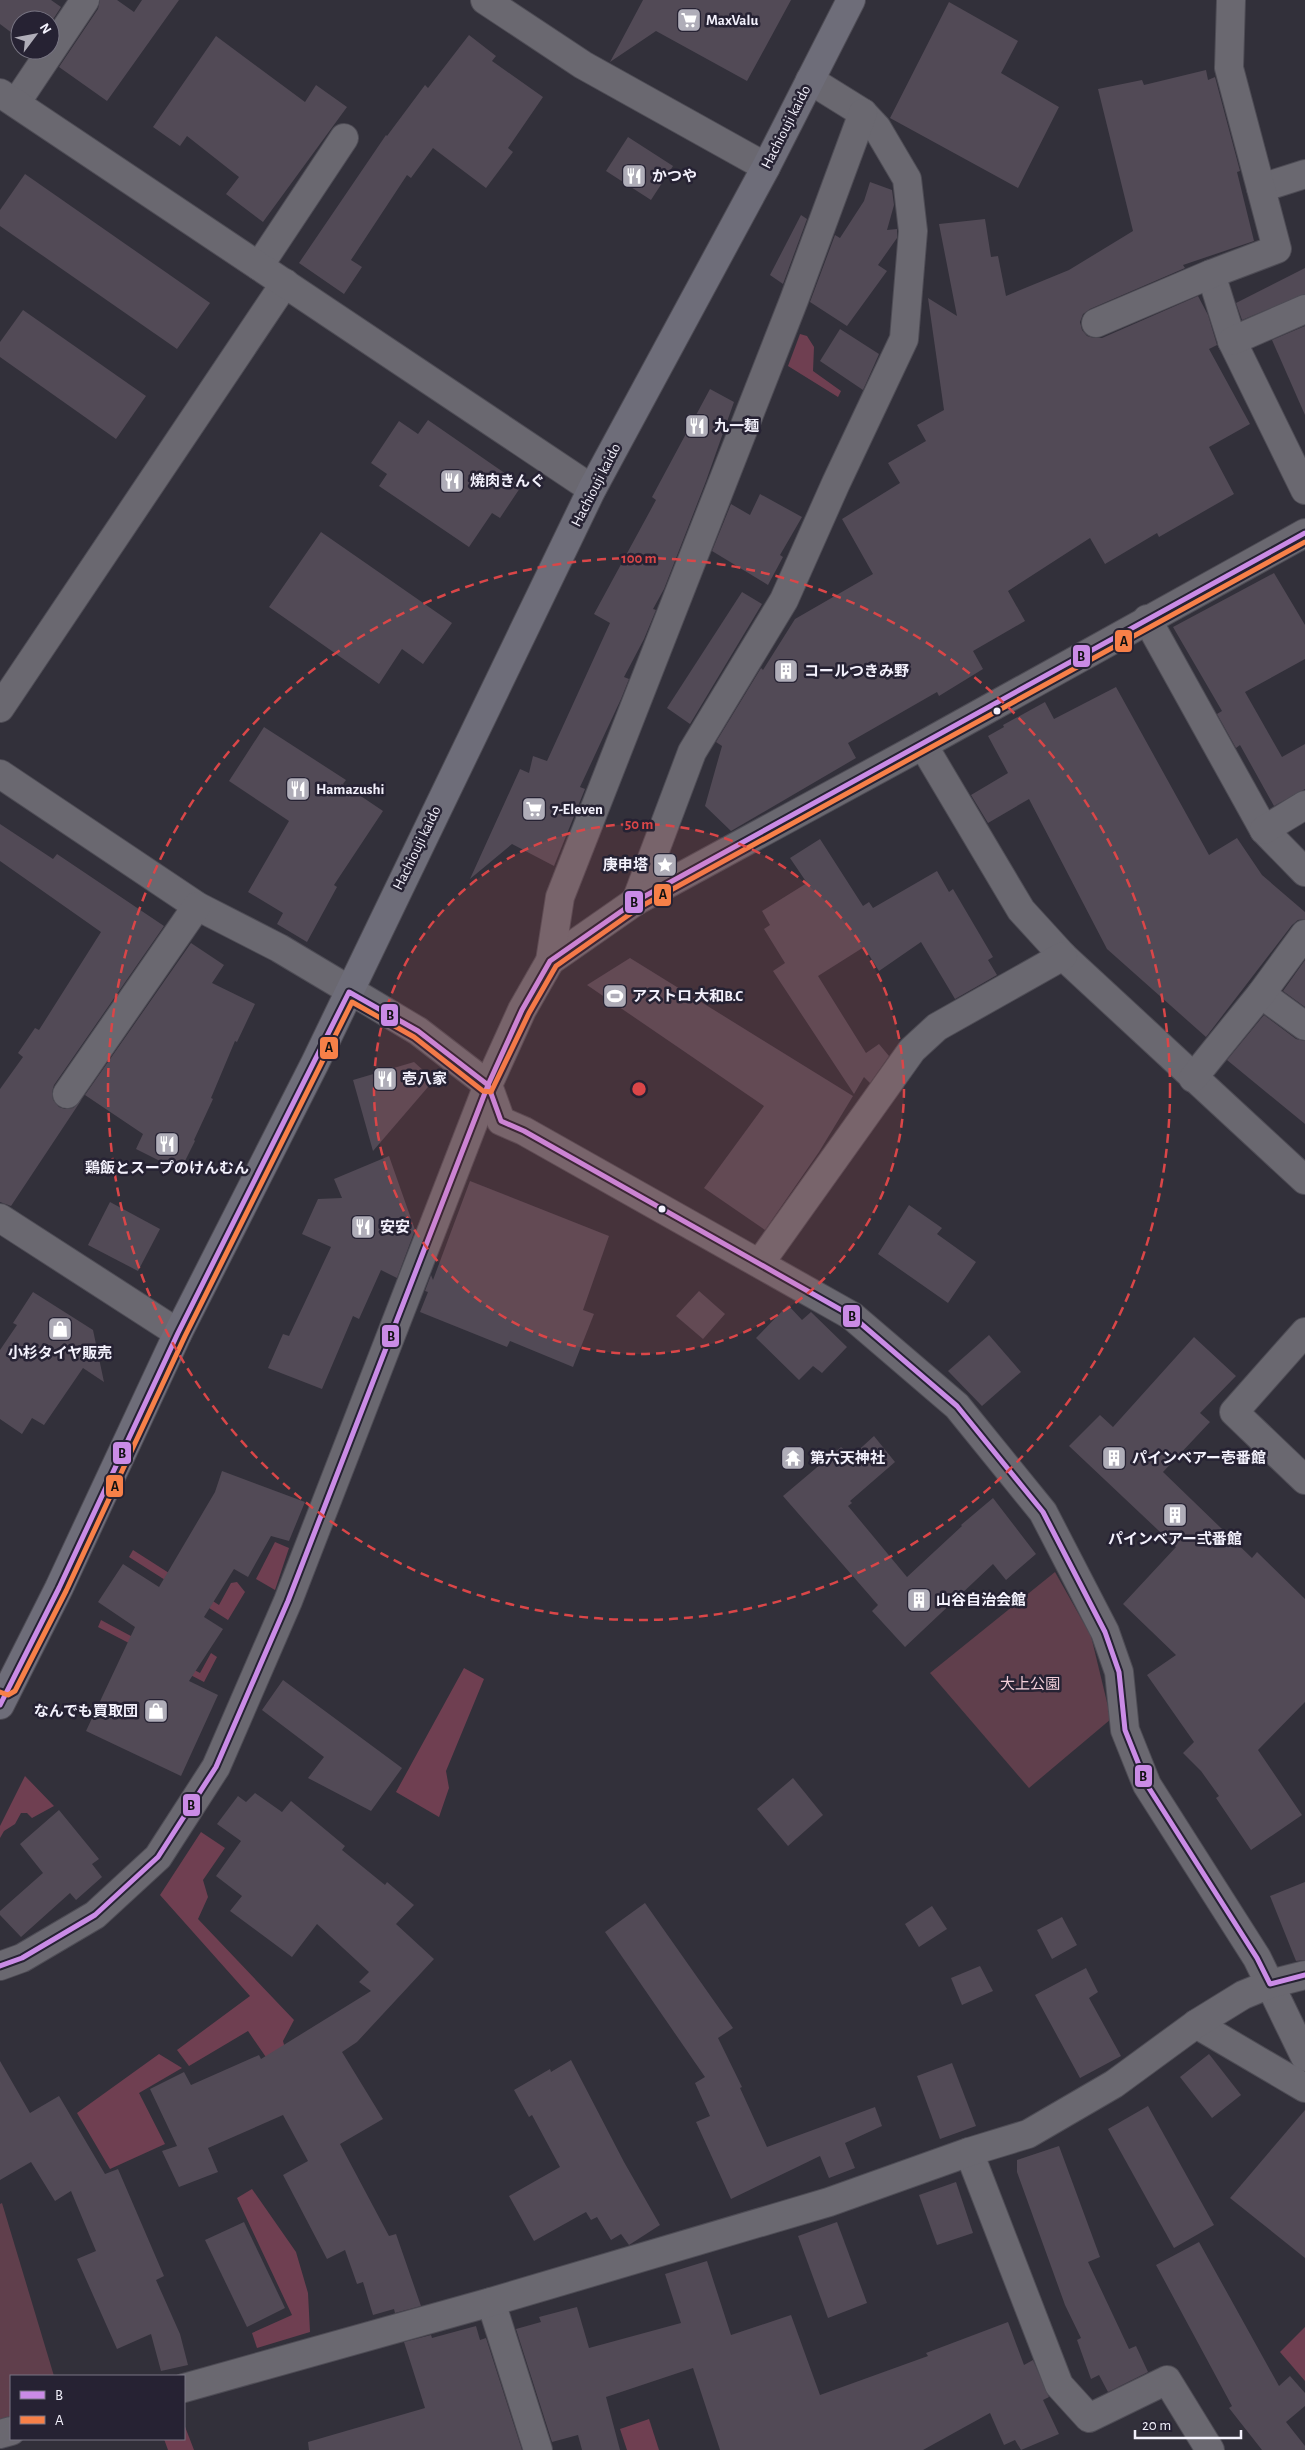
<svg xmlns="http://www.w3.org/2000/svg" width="1305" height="2450" font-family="'Alegreya Sans','Noto Sans JP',sans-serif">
  <rect width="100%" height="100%" fill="#32303a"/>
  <!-- green -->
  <g fill="#603f4c">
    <path d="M1055 1572 1091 1636 1111 1719 1029 1788 930 1673Z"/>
    <path d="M2 2203 54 2376H11V2419L0 2422V2204Z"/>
  </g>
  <!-- forest -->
  <g fill="#6f3f51">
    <path d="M800 334 807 336 814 347 813 371 841 391 838 397 788 366Z"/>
    <path d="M275 1542 289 1548 275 1590 256 1579Z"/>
    <path d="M133 1550 219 1605 231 1583 237 1582 245 1592 228 1620 129 1557Z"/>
    <path d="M101 1620 200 1673 211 1653 217 1657 204 1682 98 1627Z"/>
    <path d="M464 1668 484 1679 446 1771 449 1788 439 1817 396 1792Z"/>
    <path d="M25 1776 54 1806 32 1818 27 1813H21L15 1824 4 1831 0 1838V1826Z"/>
    <path d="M201 1832 225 1848 203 1880 208 1897 198 1919 294 2020 283 2041 286 2052 281 2079 248 2031 189 2066 177 2050 250 1996 160 1895Z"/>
    <path d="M159 2054 182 2068 139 2093 165 2144 110 2169 77 2113Z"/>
    <path d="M252 2189 296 2252 308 2293 310 2332 257 2348 252 2333 292 2315 237 2198Z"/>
    <path d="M1305 2327V2381L1280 2352Z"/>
    <path d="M649 2419 659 2450H627L620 2429Z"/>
    <path d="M184 2424 194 2450H168L164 2439H184Z"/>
  </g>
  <!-- building -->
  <g fill="#524a56">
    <path d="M0 0H51L61 7 50 24V20H20V39L0 24Z"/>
    <path d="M100 0H117L134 12 142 0H179L107 101 59 67 98 9Z"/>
    <path d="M643 0H791L747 81 656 31 610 62Z"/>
    <path d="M949 2 1018 41 1001 73 1059 107 1018 188 890 118Z"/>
    <path d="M469 35 496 56 492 61 543 97 508 148 513 152 486 188 433 148 411 178 407 175 351 260 362 267 344 294 299 263 386 135 387 136 425 85 428 88Z"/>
    <path d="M216 36 305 102 316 85 347 107 263 222 226 194 239 177 187 136 180 146 153 127Z"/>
    <path d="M1206 70 1208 80 1215 77 1240 171 1237 172 1254 241 1183 265 1185 268 1090 309 1083 314 1080 322 1082 330 1087 336 1094 338H1102L1198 296 1208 315 1217 345 1209 349 1250 424 1209 447 1234 494 1159 537 1157 533 1105 564 1090 538 1008 591 1025 621 973 651 983 669 939 696 937 692 848 743 856 758 731 831 705 806 722 746 716 742 761 668 763 670 795 619 873 574 842 519 900 483 888 463 926 441 917 425 944 410 928 298 957 316 939 224 985 219 991 257 998 256 1006 296 1069 270 1133 231 1098 89 1142 80 1144 85Z"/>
    <path d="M628 137 673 166 651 200 606 171Z"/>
    <path d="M25 174 210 303 177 349 0 226V210Z"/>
    <path d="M870 182 892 190 894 205 887 230 897 229V238L878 265 887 271 847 326 810 302 835 235 840 238 864 201Z"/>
    <path d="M801 215 807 219 783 284 770 275Z"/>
    <path d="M1305 268V294L1242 320 1236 303Z"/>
    <path d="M23 310 146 396 116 439 0 357V342Z"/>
    <path d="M1305 326V415L1272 340Z"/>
    <path d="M840 329 879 354 863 390 820 361Z"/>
    <path d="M710 389 734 402 706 481 664 589 653 609 656 610 644 639 624 677 629 679 621 699 580 787 585 789 554 866 512 844 470 879 520 769 529 773 533 756 547 761 610 623 594 614 656 500 652 497Z"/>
    <path d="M428 420 522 485 500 518 492 513 469 547 379 486 387 474 371 463 399 421 418 434Z"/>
    <path d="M760 494 802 517 780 555 783 557 768 585 712 551 731 504 750 515Z"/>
    <path d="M321 532 452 623 423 664 402 649 379 684 269 607Z"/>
    <path d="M1274 573 1305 625V659L1245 692 1282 757 1305 744V789L1274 806 1240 745 1236 748 1217 714 1222 711 1173 627Z"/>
    <path d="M742 592 762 604 690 724 667 708Z"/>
    <path d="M1116 687 1209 855 1237 838 1262 875 1305 912V919L1298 920 1292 925 1206 1037 1107 949 1029 799 988 823 971 795 1008 773 988 736 1004 727 1003 725 1045 702 1054 719Z"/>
    <path d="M264 727 346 780 343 784 383 811 334 885 337 887 307 942 277 924 283 913 248 892 289 821 229 781Z"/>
    <path d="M0 824 53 859 57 854 164 926 54 1085 52 1092 53 1100 59 1107 65 1109 73 1108 82 1099 11 1206 0 1202V1089L23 1057 18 1053 35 1028 39 1030 101 932 0 861Z"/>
    <path d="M820 839 863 906 869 902 873 908 937 871 949 892 953 889 993 957 988 960 997 975 955 999 921 942 879 971 864 947 818 976 866 1053 879 1044 889 1056 870 1083 864 1077 854 1094 773 971 785 963 764 929 770 925 762 911 807 883 790 858Z"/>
    <path d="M191 943 224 965 212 983 255 1004 237 1042 235 1041 211 1098 213 1099 194 1140 195 1141 180 1171 136 1149 143 1134 85 1095Z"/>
    <path d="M630 958 853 1096 819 1152 765 1230 704 1188 764 1106 587 985Z"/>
    <path d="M1305 960V1007L1283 991Z"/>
    <path d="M1264 1015 1296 1039 1305 1041V1124L1227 1060Z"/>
    <path d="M414 1062 434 1080 373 1151 353 1080Z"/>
    <path d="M389 1156 415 1230 397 1278 381 1270 359 1319 353 1316 322 1389 268 1368 283 1334 289 1336 331 1247 302 1234 318 1199 342 1198 334 1179Z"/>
    <path d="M470 1181 609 1236 583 1310 594 1314 573 1367 510 1341 507 1347 420 1312 428 1292 425 1291 431 1275 433 1280Z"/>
    <path d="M110 1202 160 1229 138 1271 88 1245Z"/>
    <path d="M909 1205 942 1228 937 1234 976 1262 948 1303 878 1254Z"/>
    <path d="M699 1291 725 1314 703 1339 676 1316Z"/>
    <path d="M33 1292 93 1330 104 1382 83 1368 44 1425 32 1418 22 1434 0 1419V1350L17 1325 13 1323Z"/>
    <path d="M788 1305 802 1320 811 1312 847 1347 822 1373 813 1366 799 1380 756 1338Z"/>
    <path d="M989 1335 1021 1372 982 1406 948 1371Z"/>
    <path d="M1194 1337 1236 1376 1200 1413 1210 1422 1163 1472 1252 1558 1257 1552 1305 1599V1702L1258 1750 1302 1815 1251 1850 1216 1798 1219 1796 1201 1771 1183 1753 1194 1742 1147 1675 1176 1655 1123 1604 1176 1547 1069 1446 1100 1415 1113 1427Z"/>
    <path d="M874 1436 895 1462 850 1501 852 1503 848 1506 907 1577 962 1526 961 1525 993 1498 1036 1554 1006 1580 993 1564 905 1647 872 1611 878 1605 783 1496 841 1447 852 1456Z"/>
    <path d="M222 1471 305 1502 289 1541 271 1536 248 1577 234 1569 204 1617 223 1629 189 1681 218 1695 181 1776 86 1731 135 1627 98 1602 123 1564 159 1587 215 1492Z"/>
    <path d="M283 1680 402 1768 371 1811 308 1778 324 1757 262 1710Z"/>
    <path d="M793 1778 823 1815 788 1846 757 1809Z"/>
    <path d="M255 1793 282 1812 291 1801 345 1846 342 1850 385 1885 387 1882 414 1905 396 1924 434 1959 357 2042 342 2052 383 2119 340 2144 389 2236 396 2234 421 2306 395 2313 394 2309 373 2315 363 2282 357 2284 345 2250 327 2259 283 2175 308 2161 283 2115 208 2148 218 2172 179 2187 162 2151 177 2146 150 2089 184 2072 191 2085 259 2055 261 2059 371 1991 359 1982 369 1972 317 1924 292 1957 230 1911 242 1896 216 1876 241 1841 217 1824 238 1796 246 1802Z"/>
    <path d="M59 1810 99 1859 92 1864 102 1877 76 1900 70 1893 21 1937 0 1915V1911L43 1873 20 1844Z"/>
    <path d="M1305 1882V1960L1296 1961 1270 1896Z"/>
    <path d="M645 1903 733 2028 718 2038 742 2087 740 2088 767 2147 875 2107 882 2126 845 2143 855 2168 829 2178 820 2156 731 2199 696 2122 710 2116 695 2083 705 2077 605 1932Z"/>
    <path d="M932 1906 947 1929 919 1947 905 1924Z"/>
    <path d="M1062 1917 1077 1945 1052 1959 1037 1930Z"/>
    <path d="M980 1966 993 1991 962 2005 951 1978Z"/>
    <path d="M1086 1968 1098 1992 1089 1998 1121 2056 1080 2078 1035 1995Z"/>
    <path d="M1209 2054 1241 2095 1212 2118 1180 2077Z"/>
    <path d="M571 2060 624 2162 660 2225 629 2245 621 2234 611 2240 597 2217 591 2220 586 2212 534 2241 509 2196 560 2167 532 2115 529 2117 514 2090 550 2069 551 2072Z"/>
    <path d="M0 2061 30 2113 59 2096 105 2174 118 2169 164 2276 156 2280 180 2334 188 2365 161 2371 151 2334 117 2349 77 2259 96 2251 71 2191 55 2201 31 2162 0 2180Z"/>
    <path d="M952 2063 976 2126 940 2139 917 2076Z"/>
    <path d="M1148 2106 1214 2225 1174 2248 1108 2129Z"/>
    <path d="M1305 2110V2258L1230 2198Z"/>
    <path d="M1059 2146 1100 2257 1088 2262 1129 2349 1136 2346 1148 2372 1108 2392 1099 2375 1091 2379 1077 2340 1081 2338 1065 2305 1017 2172V2160Z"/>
    <path d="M956 2182 973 2233 937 2245 919 2195Z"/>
    <path d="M244 2222 285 2308 247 2327 205 2240Z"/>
    <path d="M837 2222 867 2303 828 2318 798 2236Z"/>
    <path d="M1199 2242 1279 2386 1290 2376 1305 2393V2406L1286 2422 1305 2446V2450H1262L1229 2408 1232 2406 1156 2265Z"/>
    <path d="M707 2261 731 2335 791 2315 820 2395 928 2356 926 2353 1008 2322 1024 2365 1033 2360 1049 2397 1043 2400 1059 2434 1021 2450 1015 2440 1004 2445 990 2413 923 2450H720L693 2368 606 2397 620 2450H582L578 2435 552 2442 516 2329 541 2322 539 2317 577 2307 589 2348 681 2323 665 2274Z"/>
    <path d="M476 2326 480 2340 486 2338 522 2450H309L308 2442 425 2408 404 2342 431 2335 432 2338Z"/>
  </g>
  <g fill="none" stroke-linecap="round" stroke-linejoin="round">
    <defs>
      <g id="street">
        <path d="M16 103 85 0"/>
        <path d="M1261 188 1305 174"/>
        <path d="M259 266 344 138"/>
        <path d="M1211 274 1232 341 1305 490"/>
        <path d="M1096 323 1211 274 1277 249 1229 68 1231 0"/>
        <path d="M1232 341 1305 309"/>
        <path d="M1147 619 1264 830 1305 872"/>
        <path d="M0 708 285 283"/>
        <path d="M923 745 1021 910 1063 956 1305 1180"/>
        <path d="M0 774 197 906 279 948 418 1031 488 1085 501 1121 524 1131 852 1316 957 1406 1043 1512 1105 1632 1119 1672 1125 1730 1147 1785 1257 1958 1305 2057"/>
        <path d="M1264 830 1305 805"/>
        <path d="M636 901 692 752 784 600 836 483 904 339 913 231 907 179 877 128 863 113 810 80"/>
        <path d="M550 961 636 901 923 745 1305 533"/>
        <path d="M1261 994 1305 1026"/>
        <path d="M1193 1078 1261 994 1305 934"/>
        <path d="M67 1094 197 906"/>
        <path d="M0 1218 178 1333"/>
        <path d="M760 1263 912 1050 937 1027 1063 956"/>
        <path d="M1305 1332 1234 1412 1305 1480"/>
        <path d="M0 1966 22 1958 95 1915 158 1857 216 1767 288 1601 488 1085 522 1010 550 961 560 897 794 300 863 113"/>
        <path d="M1196 2024 1305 2088"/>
        <path d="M969 2152 1059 2385 1089 2418 1167 2380 1210 2450"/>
        <path d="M491 2302 538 2450"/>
        <path d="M184 2388 491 2302 829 2202 969 2152 1028 2134 1114 2084 1196 2024 1243 1995 1270 1984 1305 1975"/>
        <path d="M0 2434 11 2431"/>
      </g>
      <g id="secondary">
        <path d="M485 0 583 65 766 167"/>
        <path d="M0 93 592 489"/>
      </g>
      <path id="primary" d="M0 1705 59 1588 178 1333 315 1063 592 489 766 167 851 0"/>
    </defs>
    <!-- street casing -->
    <use href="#street" stroke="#4e4c55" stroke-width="30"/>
    <!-- secondary casing -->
    <use href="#secondary" stroke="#4e4c55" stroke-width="30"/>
    <!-- primary casing -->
    <use href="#primary" stroke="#4e4c55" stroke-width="30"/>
    <!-- street -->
    <use href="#street" stroke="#6a6870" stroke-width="28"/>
    <!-- secondary -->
    <use href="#secondary" stroke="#6a6870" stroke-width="28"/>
    <!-- primary -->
    <use href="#primary" stroke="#6e6d79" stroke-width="28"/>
    <defs>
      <g id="bus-1">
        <path d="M0 1705 59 1588 178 1333 349 992 418 1031 488 1085 501 1121 524 1131 852 1316 957 1406 1043 1512 1105 1632 1119 1672 1125 1730 1147 1785 1257 1958 1270 1984 1305 1975"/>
        <path d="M0 1966 22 1958 95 1915 158 1857 216 1767 288 1601 488 1085 522 1010 550 961 636 901 1305 533"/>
      </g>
      <path id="bus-2" d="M0 1692 8 1695 15 1691 66 1591 185 1336 352 1002 414 1037 483 1091 491 1092 529 1013 556 966 640 907 1305 542"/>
    </defs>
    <!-- bus-1 casing -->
    <use href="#bus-1" stroke="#262233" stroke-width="9"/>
    <!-- bus-2 casing -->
    <use href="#bus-2" stroke="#262233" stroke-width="9"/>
    <!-- bus-1 -->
    <use href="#bus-1" stroke="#ca8be6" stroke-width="5"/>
    <!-- bus-2 -->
    <use href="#bus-2" stroke="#f78048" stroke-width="5"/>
  </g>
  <!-- distance rings -->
  <circle cx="639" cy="1089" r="265" fill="#da4648" fill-opacity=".12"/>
  <g fill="none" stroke="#da4648" stroke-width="2.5" stroke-dasharray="9 6">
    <circle cx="639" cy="1089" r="265"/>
    <circle cx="639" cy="1089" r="531"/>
  </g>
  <!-- icons -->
  <defs>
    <symbol id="supermarket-square" viewBox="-11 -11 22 22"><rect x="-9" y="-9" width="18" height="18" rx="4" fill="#afadb8" stroke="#262233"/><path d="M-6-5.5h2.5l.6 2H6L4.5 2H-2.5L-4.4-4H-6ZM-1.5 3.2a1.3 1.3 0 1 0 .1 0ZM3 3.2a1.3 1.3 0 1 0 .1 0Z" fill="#fff"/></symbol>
    <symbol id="restaurant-square" viewBox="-11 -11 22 22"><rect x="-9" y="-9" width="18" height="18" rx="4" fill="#afadb8" stroke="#262233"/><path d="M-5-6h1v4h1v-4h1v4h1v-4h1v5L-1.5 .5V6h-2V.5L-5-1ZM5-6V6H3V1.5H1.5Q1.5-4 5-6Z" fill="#fff"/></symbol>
    <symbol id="building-square" viewBox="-11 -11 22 22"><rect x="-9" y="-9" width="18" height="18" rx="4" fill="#afadb8" stroke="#262233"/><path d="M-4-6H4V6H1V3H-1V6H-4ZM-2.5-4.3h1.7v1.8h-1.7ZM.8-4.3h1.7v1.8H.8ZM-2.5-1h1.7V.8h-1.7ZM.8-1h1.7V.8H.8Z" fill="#fff"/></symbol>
    <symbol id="sight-square" viewBox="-11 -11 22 22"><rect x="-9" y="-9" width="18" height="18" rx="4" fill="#afadb8" stroke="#262233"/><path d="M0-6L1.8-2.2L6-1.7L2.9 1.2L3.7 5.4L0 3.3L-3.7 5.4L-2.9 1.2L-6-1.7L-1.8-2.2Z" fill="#fff"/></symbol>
    <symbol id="stadium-square" viewBox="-11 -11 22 22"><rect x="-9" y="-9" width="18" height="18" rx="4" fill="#afadb8" stroke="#262233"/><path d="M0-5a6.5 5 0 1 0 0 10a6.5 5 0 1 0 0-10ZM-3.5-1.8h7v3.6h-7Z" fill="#fff"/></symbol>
    <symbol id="shop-square" viewBox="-11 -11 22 22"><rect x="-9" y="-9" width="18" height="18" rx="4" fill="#afadb8" stroke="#262233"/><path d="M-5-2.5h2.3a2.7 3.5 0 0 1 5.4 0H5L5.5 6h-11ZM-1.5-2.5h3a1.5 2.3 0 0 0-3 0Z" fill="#fff"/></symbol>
    <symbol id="temple-square" viewBox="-11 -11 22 22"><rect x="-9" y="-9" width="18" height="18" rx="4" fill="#afadb8" stroke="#262233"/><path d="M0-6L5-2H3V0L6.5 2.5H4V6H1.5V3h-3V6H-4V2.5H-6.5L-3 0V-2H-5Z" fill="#fff"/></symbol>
  </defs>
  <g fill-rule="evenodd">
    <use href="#supermarket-square" x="675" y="6" width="28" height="28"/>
    <use href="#restaurant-square" x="620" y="162" width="28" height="28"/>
    <use href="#restaurant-square" x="683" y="412" width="28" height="28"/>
    <use href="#restaurant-square" x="438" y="467" width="28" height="28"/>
    <use href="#building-square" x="772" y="657" width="28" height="28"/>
    <use href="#restaurant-square" x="284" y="775" width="28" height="28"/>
    <use href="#supermarket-square" x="520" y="795" width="28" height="28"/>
    <use href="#sight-square" x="651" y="851" width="28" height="28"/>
    <use href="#stadium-square" x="601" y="982" width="28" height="28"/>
    <use href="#restaurant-square" x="371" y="1065" width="28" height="28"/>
    <use href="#restaurant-square" x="153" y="1130" width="28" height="28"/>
    <use href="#restaurant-square" x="349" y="1213" width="28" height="28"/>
    <use href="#shop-square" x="46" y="1315" width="28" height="28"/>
    <use href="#temple-square" x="779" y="1444" width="28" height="28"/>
    <use href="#building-square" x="1100" y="1444" width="28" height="28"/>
    <use href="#building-square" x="1161" y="1501" width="28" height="28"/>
    <use href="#building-square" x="905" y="1586" width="28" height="28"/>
    <use href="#shop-square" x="142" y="1697" width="28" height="28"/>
  </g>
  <!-- markers -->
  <g fill="#f3f1fc" stroke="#262233" stroke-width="2">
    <circle cx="997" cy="711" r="4.5"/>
    <circle cx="662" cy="1209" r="4.5"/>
  </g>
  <g text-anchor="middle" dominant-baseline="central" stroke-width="5" stroke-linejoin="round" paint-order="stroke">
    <!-- poi labels -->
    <g font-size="15" font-weight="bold" fill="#f3f1fc" stroke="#262233" text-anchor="start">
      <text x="706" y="20">MaxValu</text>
      <text x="652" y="176">かつや</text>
      <text x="714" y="426">九一麺</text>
      <text x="470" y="481">焼肉きんぐ</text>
      <text x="804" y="671">コールつきみ野</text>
      <text x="316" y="789">Hamazushi</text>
      <text x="552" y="809">7-Eleven</text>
      <text x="648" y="865" text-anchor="end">庚申塔</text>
      <text x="632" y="996">アストロ 大和B.C</text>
      <text x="402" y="1079">壱八家</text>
      <text x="167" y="1168" text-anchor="middle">鶏飯とスープのけんむん</text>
      <text x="380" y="1227">安安</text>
      <text x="60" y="1353" text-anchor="middle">小杉タイヤ販売</text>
      <text x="810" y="1458">第六天神社</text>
      <text x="1132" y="1458">パインベアー壱番館</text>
      <text x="1175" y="1539" text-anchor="middle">パインベアー弍番館</text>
      <text x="936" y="1600">山谷自治会館</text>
      <text x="138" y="1711" text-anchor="end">なんでも買取団</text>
    </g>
    <!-- street labels -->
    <g font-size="15" fill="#f3f1fc" stroke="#262233">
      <text transform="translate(786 127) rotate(-63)">Hachiouji kaido</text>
      <text transform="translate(596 485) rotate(-63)">Hachiouji kaido</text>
      <text transform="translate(417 848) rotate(-64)">Hachiouji kaido</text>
    </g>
    <!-- park labels -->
    <g font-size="15" fill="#f3cfda" stroke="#262233">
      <text x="1030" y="1684">大上公園</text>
    </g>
  </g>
  <circle cx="639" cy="1089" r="8" fill="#da4648" stroke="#262233" stroke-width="2.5"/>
  <g font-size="15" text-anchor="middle" font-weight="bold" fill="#da4648" stroke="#262233" stroke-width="5" stroke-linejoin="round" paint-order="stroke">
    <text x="639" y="563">100 m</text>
    <text x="639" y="829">50 m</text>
  </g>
  <g stroke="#262233" stroke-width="2">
    <rect x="1114" y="629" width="19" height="24" rx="5" fill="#f78048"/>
    <rect x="1072" y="644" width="19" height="24" rx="5" fill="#ca8be6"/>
    <rect x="653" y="883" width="19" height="24" rx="5" fill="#f78048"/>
    <rect x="624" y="890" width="20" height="24" rx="5" fill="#ca8be6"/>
    <rect x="380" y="1003" width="19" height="24" rx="5" fill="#ca8be6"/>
    <rect x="319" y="1036" width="20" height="24" rx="5" fill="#f78048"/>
    <rect x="842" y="1304" width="19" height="24" rx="5" fill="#ca8be6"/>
    <rect x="381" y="1324" width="19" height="24" rx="5" fill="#ca8be6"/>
    <rect x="112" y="1441" width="20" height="24" rx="5" fill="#ca8be6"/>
    <rect x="105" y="1474" width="19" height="24" rx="5" fill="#f78048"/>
    <rect x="1134" y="1764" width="19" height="24" rx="5" fill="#ca8be6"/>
    <rect x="182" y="1793" width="19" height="24" rx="5" fill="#ca8be6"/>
  </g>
  <g font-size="14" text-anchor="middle" font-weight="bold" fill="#111">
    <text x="1124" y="646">A</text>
    <text x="1081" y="661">B</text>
    <text x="663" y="899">A</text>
    <text x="634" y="907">B</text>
    <text x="390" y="1020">B</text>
    <text x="329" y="1052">A</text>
    <text x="852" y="1321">B</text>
    <text x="391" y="1341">B</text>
    <text x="122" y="1458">B</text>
    <text x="115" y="1491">A</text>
    <text x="1143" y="1781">B</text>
    <text x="191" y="1810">B</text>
  </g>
  <!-- legend -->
  <rect x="10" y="2375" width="175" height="65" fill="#262233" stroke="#787583"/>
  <rect x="20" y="2391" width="25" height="8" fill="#ca8be6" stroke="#787583"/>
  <text x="55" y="2400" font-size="15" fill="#f3f1fc">B</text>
  <rect x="20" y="2416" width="25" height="8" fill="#f78048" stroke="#787583"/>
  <text x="55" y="2425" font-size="15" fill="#f3f1fc">A</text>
  <!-- north arrow -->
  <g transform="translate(35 35) rotate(58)"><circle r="24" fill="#262233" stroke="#787583"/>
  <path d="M0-4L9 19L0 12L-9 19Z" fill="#afadb8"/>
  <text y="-8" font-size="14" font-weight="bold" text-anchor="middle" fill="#f3f1fc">N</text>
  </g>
  <!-- scale -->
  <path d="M1135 2430v8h106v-8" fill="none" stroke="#f3f1fc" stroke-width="2.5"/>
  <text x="1142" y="2430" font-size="15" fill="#f3f1fc" stroke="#262233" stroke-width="4" paint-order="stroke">20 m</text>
</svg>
